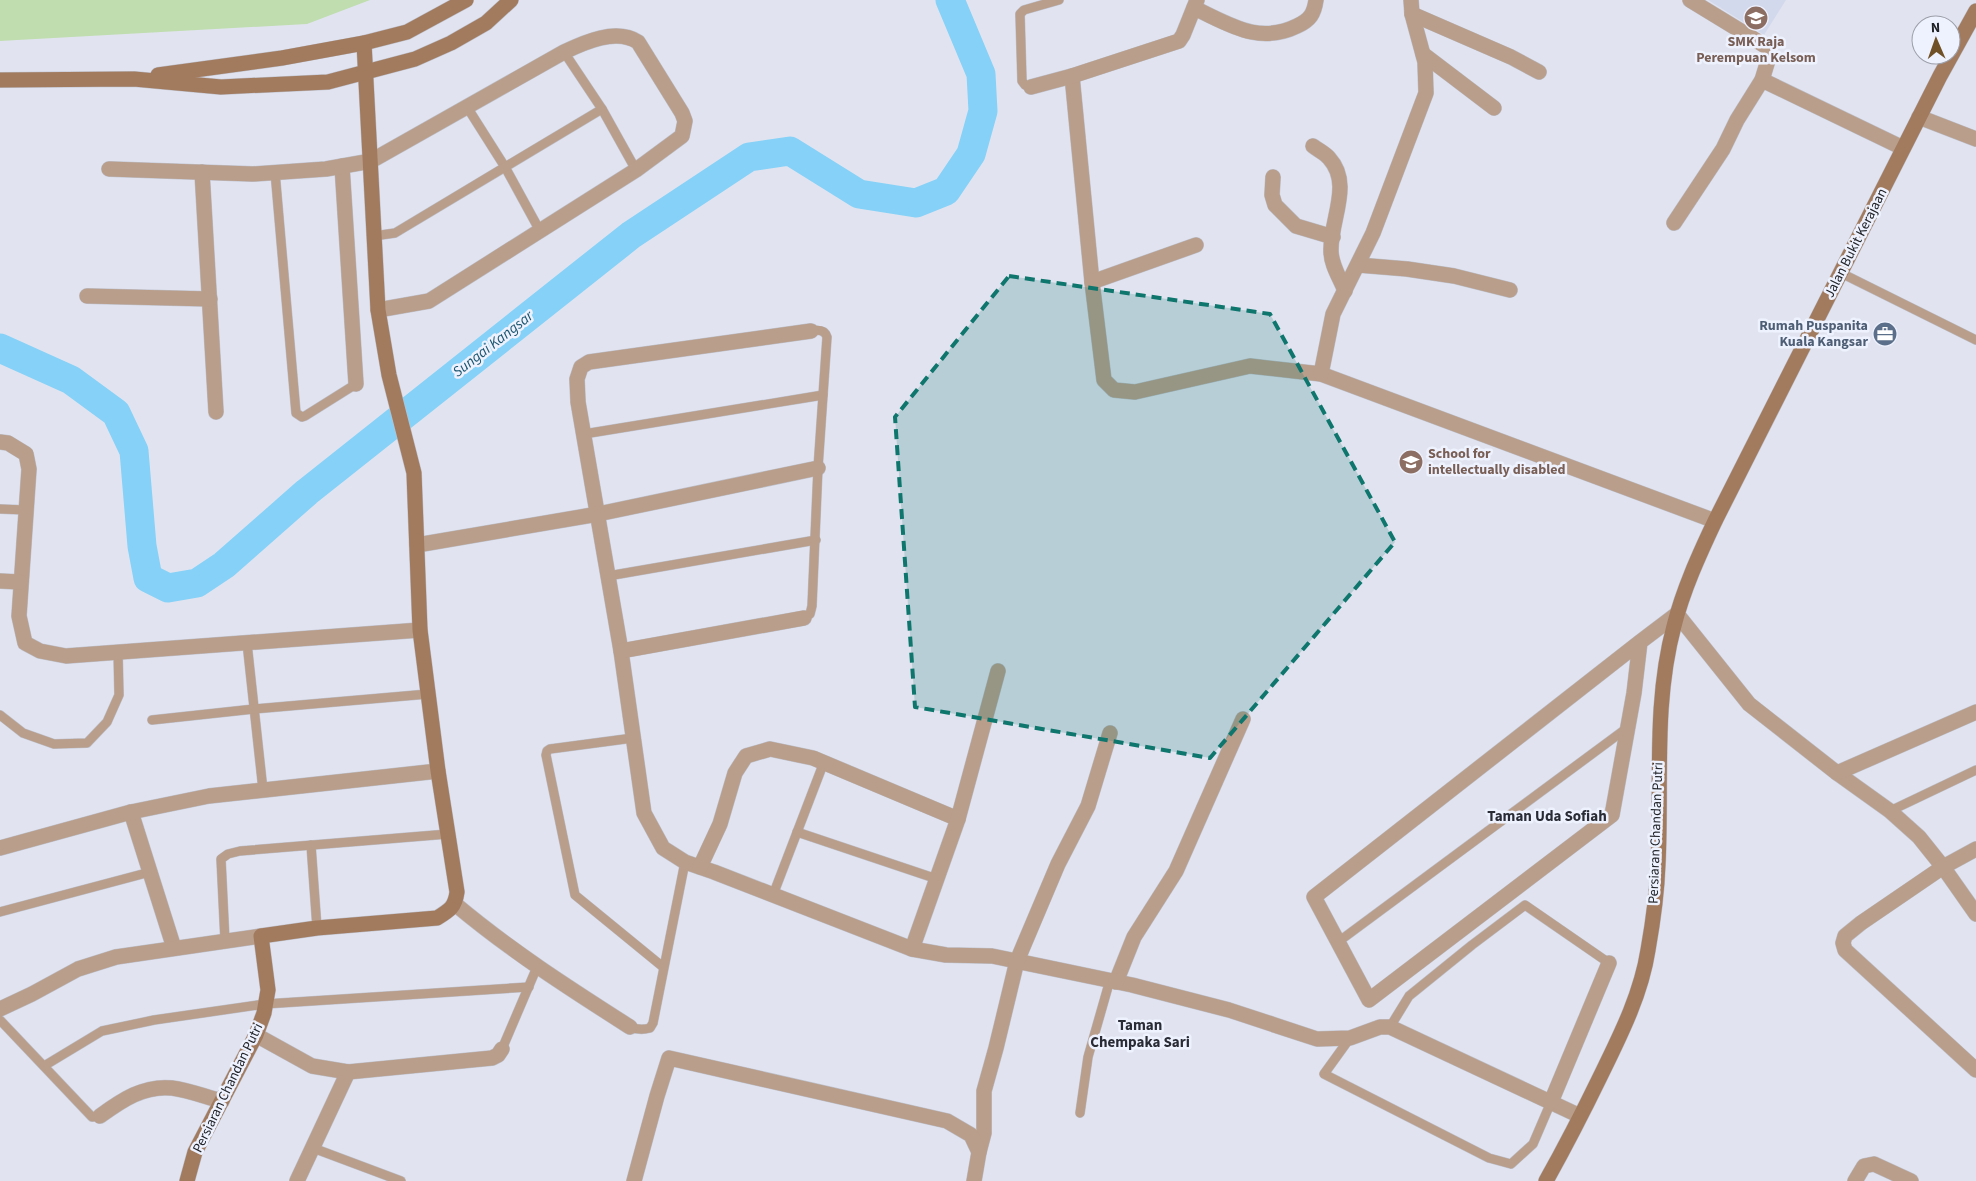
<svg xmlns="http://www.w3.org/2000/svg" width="1976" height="1181" font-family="'Source Sans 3',sans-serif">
  <rect width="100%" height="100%" fill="#e1e4f0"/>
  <!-- built -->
  <path fill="#d3d9ec" d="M1708 0H1786L1764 35Z"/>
  <!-- green -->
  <path fill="#c0ddb0" d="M0 0H370L307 24 0 41Z"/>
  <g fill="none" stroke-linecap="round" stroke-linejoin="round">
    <!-- river -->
    <path stroke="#86d1f7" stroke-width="29" d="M0 348 71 380 116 413 134 451 142 546 148 578 168 588 197 583 224 565 307 492 631 235 749 157 790 151 859 194 916 203 946 191 971 154 983 111 981 74 950 0"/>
    <defs>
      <g id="lane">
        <path d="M564 52 602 109 636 170"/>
        <path d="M1031 87 1025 85 1022 81 1020 14 1024 10 1059 0"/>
        <path d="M467 107 505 167 540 231"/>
        <path d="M275 172 296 413 302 417 305 416 356 384"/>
        <path d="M374 236 395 233 602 109"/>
        <path d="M1841 273 1976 340"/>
        <path d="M584 434 823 395"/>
        <path d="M0 509 26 510"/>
        <path d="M608 576 816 540"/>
        <path d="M804 618 810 614 812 606 818 468 827 337C825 329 817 330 811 331"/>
        <path d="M247 643 263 790"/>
        <path d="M0 715 23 733 54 744 87 743 107 722 119 695 118 652"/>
        <path d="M152 720 254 709 428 694"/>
        <path d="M633 738 550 749 547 751 546 755 575 895 663 967"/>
        <path d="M1890 811 1976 770"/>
        <path d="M797 832 937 879"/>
        <path d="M311 845 317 928"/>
        <path d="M773 895 824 762"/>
        <path d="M0 912 150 872"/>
        <path d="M225 941 221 859 228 854 240 851 448 834"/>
        <path d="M1338 942 1627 728"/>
        <path d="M0 1020 92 1117 100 1116"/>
        <path d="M630 1027C638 1030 643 1030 650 1028L653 1023 685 862"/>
        <path d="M1390 1027 1409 996 1472 945 1525 905 1609 963"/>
        <path d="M1350 1038 1324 1074 1489 1158 1511 1164 1533 1144 1551 1102"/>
        <path d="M502 1049 537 967"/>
        <path d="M44 1066 102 1031 154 1020 265 1004 529 987"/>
        <path d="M1080 1113 1088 1057 1110 980"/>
        <path d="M313 1148 401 1181"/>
      </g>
      <g id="street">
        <path d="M1194 8C1229 24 1258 45 1297 26 1310 20 1314 14 1316 0"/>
        <path d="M1412 14 1511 57 1539 72"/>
        <path d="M1423 54 1494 108"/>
        <path d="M1072 76 1092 282 1104 380 1114 390 1135 392 1250 366 1321 374 1715 521"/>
        <path d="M1762 80 1903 148"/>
        <path d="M1031 87 1072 76 1179 41 1183 35 1197 0"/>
        <path d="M1919 117 1976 139"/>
        <path d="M1313 146C1318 150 1325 153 1329 158 1353 184 1330 220 1331 251 1331 265 1340 278 1345 291"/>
        <path d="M342 166 356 384"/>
        <path d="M109 169 253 174 326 169 371 161 564 52C585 42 616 28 638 42L682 113 685 121 682 136 636 170 429 301 378 310"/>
        <path d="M202 172 216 412"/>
        <path d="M1273 177 1272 195 1275 205 1296 226 1333 237"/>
        <path d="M1674 223 1723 149 1737 120 1762 80 1769 57V52L1767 47 1690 0"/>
        <path d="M1358 265 1407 269 1454 276 1510 290"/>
        <path d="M1092 282 1196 245"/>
        <path d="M87 296 210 299"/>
        <path d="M811 331 589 362 581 367 577 379 578 402 621 651 644 813 663 848 685 862 714 872 912 949 946 955 992 956 1132 985 1229 1010 1317 1039 1350 1038 1380 1027H1390L1580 1116"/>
        <path d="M1321 374 1333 314 1373 233 1426 93 1425 62 1412 14 1411 0"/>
        <path d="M0 442 8 443 26 454 29 469 19 616 25 643 40 651 66 656 420 630"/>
        <path d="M417 545 598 514 818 468"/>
        <path d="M0 581 20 582"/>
        <path d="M1640 642 1634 693 1612 815 1369 1000 1314 897 1640 642 1677 614 1749 704 1837 773 1890 811 1919 837 1943 867 1976 914"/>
        <path d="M621 651 804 618"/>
        <path d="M1837 773 1976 712"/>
        <path d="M131 812 174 948"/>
        <path d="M0 848 131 812 209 796 438 771"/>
        <path d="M1976 849 1943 867 1861 923 1845 936 1843 943 1845 950 1976 1070"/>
        <path d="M700 867 720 824 735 773 746 756 770 749 813 758 958 819"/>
        <path d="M455 904C511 951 569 988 630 1027"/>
        <path d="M912 949 958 819 998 671"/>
        <path d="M1116 982 1134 937 1176 871 1243 719"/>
        <path d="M0 1009 32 994 78 969 116 957 261 936"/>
        <path d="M256 1035 312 1066 348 1072 492 1058 498 1055 502 1049"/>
        <path d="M1551 1102 1609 963"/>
        <path d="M100 1116C122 1100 144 1085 172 1088 188 1090 206 1097 222 1101"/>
        <path d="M979 1152 984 1133V1091L996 1048 1017 961 1058 864 1088 806 1110 733"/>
        <path d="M297 1181 348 1072"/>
        <path d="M634 1181 657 1096 669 1058 947 1121 971 1135 979 1152 974 1181"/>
        <path d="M1855 1181 1864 1166 1874 1164 1911 1181"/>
      </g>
      <g id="secondary">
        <path d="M158 75 282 58 364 43 407 32 466 0"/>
        <path d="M0 80 134 79 221 87 328 82 415 59 451 43 486 23 511 0"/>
        <path d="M187 1181 195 1152 256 1035 264 1013 268 990 261 936 317 928 437 918C450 910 455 907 457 892L438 771 420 630 414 473 389 375 378 310 364 43"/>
        <path d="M1546 1181C1565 1147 1583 1112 1600 1077 1620 1036 1641 995 1648 950 1653 922 1657 893 1658 864 1662 785 1653 704 1674 626 1683 590 1699 555 1715 521L1940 76 1976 11"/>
      </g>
    </defs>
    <!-- lane casing -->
    <use href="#lane" stroke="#bec1cc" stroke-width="10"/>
    <!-- street casing -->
    <use href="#street" stroke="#bec1cc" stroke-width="16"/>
    <!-- secondary casing -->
    <use href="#secondary" stroke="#bec1cc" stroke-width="16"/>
    <!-- lane -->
    <use href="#lane" stroke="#b99e8b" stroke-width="9"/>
    <!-- street -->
    <use href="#street" stroke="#b99e8b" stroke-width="15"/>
    <!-- secondary -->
    <use href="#secondary" stroke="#a27b5f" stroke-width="15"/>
  </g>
  <!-- marked area -->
  <path fill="#0f766e" fill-opacity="0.2" stroke="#0f766e" stroke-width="4" stroke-dasharray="10 6" stroke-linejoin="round" d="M1009 276 1270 314 1395 542 1210 758 915 707 895 417Z"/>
  <!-- icons -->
  <defs>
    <symbol id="school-disc" viewBox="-11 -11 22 22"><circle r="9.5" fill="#8d6e63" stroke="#eef2fe"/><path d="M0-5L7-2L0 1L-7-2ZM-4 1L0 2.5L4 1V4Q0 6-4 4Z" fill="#fff"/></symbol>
    <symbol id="office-disc" viewBox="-11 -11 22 22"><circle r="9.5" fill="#5c6f8a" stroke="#eef2fe"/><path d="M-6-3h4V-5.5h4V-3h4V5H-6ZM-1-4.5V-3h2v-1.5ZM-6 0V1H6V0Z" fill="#fff"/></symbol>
  </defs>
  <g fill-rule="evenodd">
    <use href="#school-disc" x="1742" y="4" width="28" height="28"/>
    <use href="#office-disc" x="1871" y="320" width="28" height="28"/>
    <use href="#school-disc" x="1397" y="448" width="28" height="28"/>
  </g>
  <g text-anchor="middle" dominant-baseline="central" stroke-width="5" stroke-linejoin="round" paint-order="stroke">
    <!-- education labels -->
    <g font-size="14" font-weight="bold" fill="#785e54" stroke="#eef2fe">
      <text x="1756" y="42">SMK Raja<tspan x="1756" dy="16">Perempuan Kelsom</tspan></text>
      <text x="1428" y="454" text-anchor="start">School for<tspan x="1428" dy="16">intellectually disabled</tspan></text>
    </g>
    <!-- street labels -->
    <g font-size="14" fill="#212327" stroke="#eef2fe">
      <text transform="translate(1856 243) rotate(-63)">Jalan Bukit Kerajaan</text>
      <text transform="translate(1656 833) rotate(-88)">Persiaran Chandan Putri</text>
      <text transform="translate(228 1088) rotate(-64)">Persiaran Chandan Putri</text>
    </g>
    <!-- service labels -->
    <g font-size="14" font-weight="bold" fill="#4e5e75" stroke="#eef2fe" text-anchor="end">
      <text x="1868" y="326">Rumah Puspanita<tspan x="1868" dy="16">Kuala Kangsar</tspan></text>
    </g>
    <!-- water labels -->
    <g font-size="15" font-style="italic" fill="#1a556f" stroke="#eef2fe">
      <text transform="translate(493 344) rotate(-38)">Sungai Kangsar</text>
    </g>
    <!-- neighbourhood labels -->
    <g font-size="15" font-weight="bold" fill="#2a2c35" stroke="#eef2fe">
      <text x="1547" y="816">Taman Uda Sofiah</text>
      <text x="1140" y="1025">Taman<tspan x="1140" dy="17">Chempaka Sari</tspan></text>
    </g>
  </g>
  <!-- north arrow -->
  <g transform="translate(1936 40) rotate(358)"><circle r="24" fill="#eef2fe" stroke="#9c9fa8"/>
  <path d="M0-4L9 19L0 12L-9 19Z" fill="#705026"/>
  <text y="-8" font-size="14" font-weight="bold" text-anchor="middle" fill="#212327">N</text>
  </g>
</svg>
